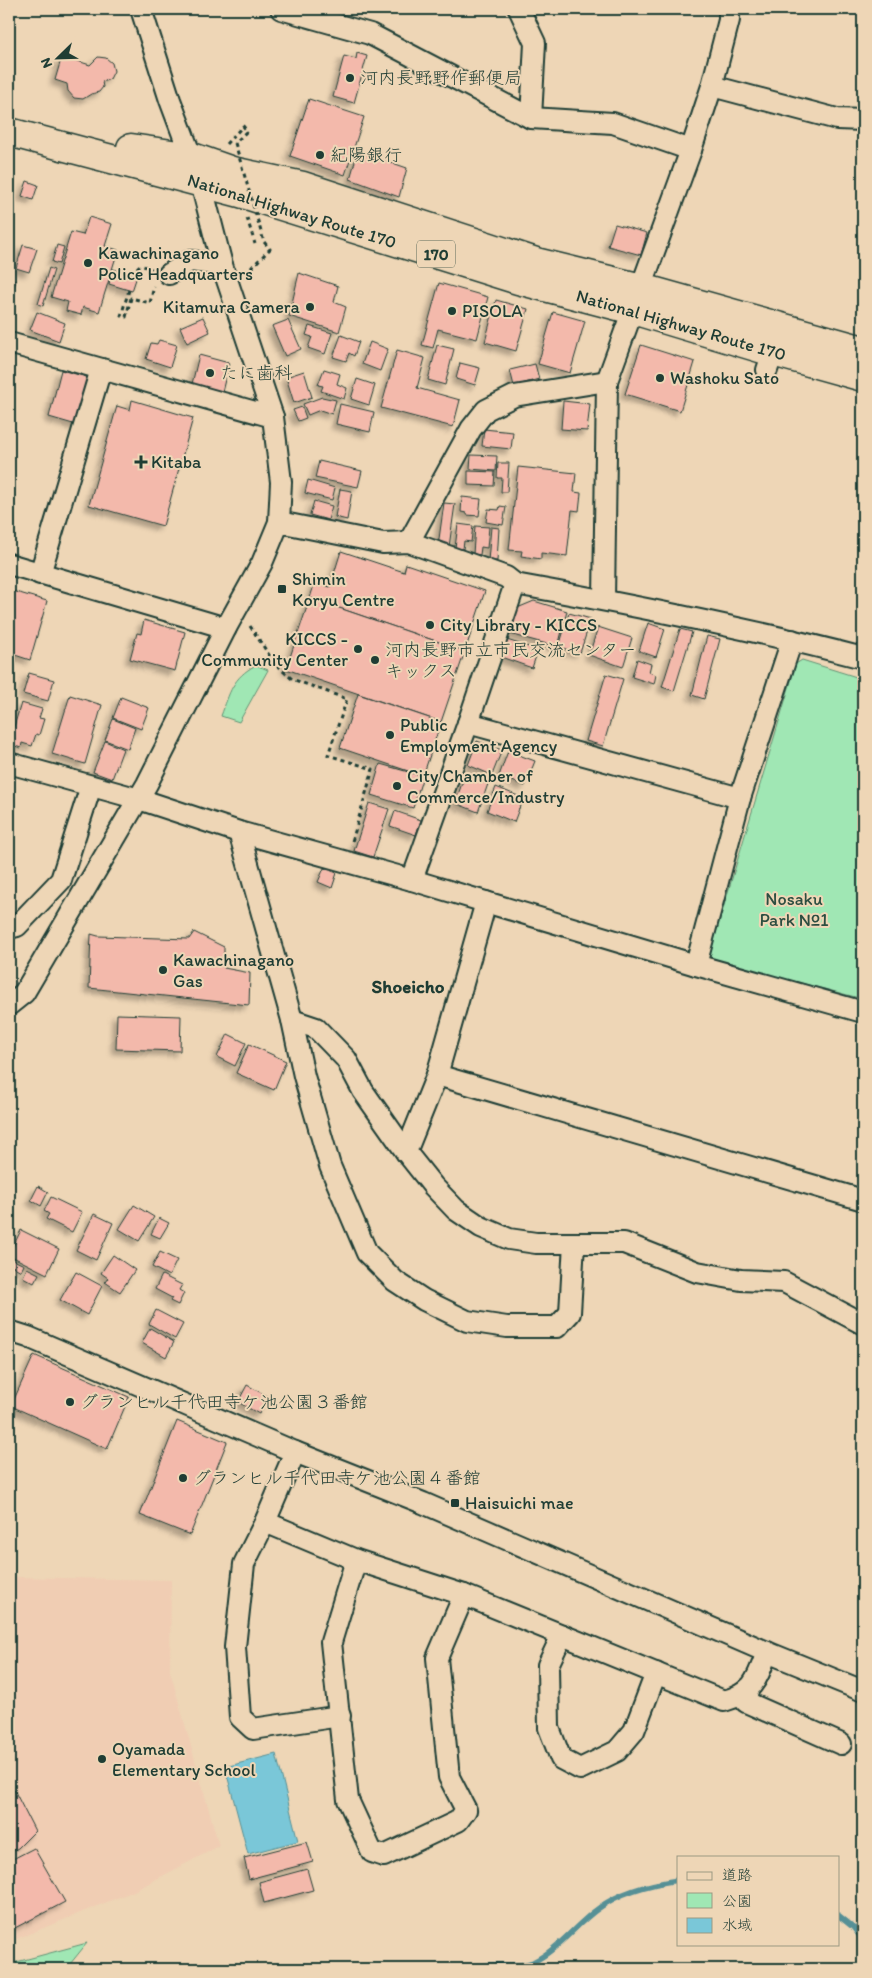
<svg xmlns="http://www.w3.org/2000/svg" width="872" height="1978" font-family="Itim,'Klee One',sans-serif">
  <defs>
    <filter id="shadow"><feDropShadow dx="-4.5" dy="4.5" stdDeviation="2.5" flood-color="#0004"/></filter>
  </defs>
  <rect width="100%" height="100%" fill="#eed6b6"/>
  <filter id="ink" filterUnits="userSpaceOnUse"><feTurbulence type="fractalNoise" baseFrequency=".02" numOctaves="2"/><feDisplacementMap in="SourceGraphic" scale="10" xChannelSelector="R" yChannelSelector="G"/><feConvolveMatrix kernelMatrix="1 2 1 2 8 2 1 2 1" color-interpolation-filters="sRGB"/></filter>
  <g filter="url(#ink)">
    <!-- built -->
    <path fill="#f0cdb3" d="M9 1577 171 1580 170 1671 219 1846 134 1891 9 1942Z"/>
    <!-- green -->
    <g fill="#a0e7b4" stroke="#609274">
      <path d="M802 660 863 679V999L708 959 794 671V665Z"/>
      <path d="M256 665 268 670 239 722 221 716C230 692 232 678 256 665Z"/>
      <path d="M87 1943 66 1969H9V1964Z"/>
    </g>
    <!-- water -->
    <path fill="#7ac7d8" stroke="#569096" d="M276 1754 298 1841 248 1854 225 1767Z"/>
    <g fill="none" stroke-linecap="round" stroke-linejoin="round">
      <!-- stream -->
      <g stroke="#569096" stroke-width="5.5">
        <path d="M838 1915 853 1927 863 1940"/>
        <path d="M473 1969C491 1960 516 1970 533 1962 559 1949 576 1924 599 1908 621 1891 651 1884 678 1880"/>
      </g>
    </g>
    <!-- building -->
    <g fill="#f3b9ab" stroke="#1f3d34" filter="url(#shadow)">
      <path d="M357 53 367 56 354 103 333 97 344 56 356 59Z"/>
      <path d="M62 56 90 65 98 57 106 58 112 63 114 71 110 79 102 82 103 87 99 92 91 94 83 99 74 98 68 91 67 84 55 80Z"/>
      <path d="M309 99 364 117 345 175 290 156Z"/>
      <path d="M358 151 407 168 399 197 350 179Z"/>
      <path d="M27 181 38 185 33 200 22 196Z"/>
      <path d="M89 217 112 224 105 246 118 250 99 312 83 307 81 315 66 311 68 302 51 297 71 232 83 235Z"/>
      <path d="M615 224 647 233 641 255 608 246Z"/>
      <path d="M23 245 37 249 29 272 16 268Z"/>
      <path d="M57 245 64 247 59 264 52 262Z"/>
      <path d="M49 268 54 270 43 306 38 304Z"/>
      <path d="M113 269 137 276 132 291 109 284Z"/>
      <path d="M299 273 338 286 334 302 346 307 339 332 289 316Z"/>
      <path d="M9 279 16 281 12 293 9 292Z"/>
      <path d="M439 283 488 297 477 339 438 329 433 348 422 345Z"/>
      <path d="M496 300 528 309 516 351 485 342Z"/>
      <path d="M37 312 65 323 59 341 30 330Z"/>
      <path d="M553 312 585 321 570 373 538 364Z"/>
      <path d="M203 317 210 332 187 343 180 327Z"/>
      <path d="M288 320 301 349 285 356 272 326Z"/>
      <path d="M309 326 332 333 325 354 308 348 312 337 306 335Z"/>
      <path d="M341 335 359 342 354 356 349 353 346 361 333 357Z"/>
      <path d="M159 340 177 345 170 367 146 359 151 343 157 344Z"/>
      <path d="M370 342 388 349 380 371 362 364Z"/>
      <path d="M437 345 454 349 445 385 428 380Z"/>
      <path d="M641 345 695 362 680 411 625 394Z"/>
      <path d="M397 350 425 358 417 388 460 400 453 427 381 408Z"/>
      <path d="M199 355 229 363 222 392 192 384Z"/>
      <path d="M460 363 480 368 475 385 456 379Z"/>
      <path d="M535 364 539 379 514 386 510 370Z"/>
      <path d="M324 369 340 374 337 384 347 388 344 399 321 391 323 386 318 385Z"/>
      <path d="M61 370 94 379 80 426 49 417Z"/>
      <path d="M304 371 312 397 294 403 286 377Z"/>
      <path d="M357 379 375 385 369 405 351 399Z"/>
      <path d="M322 397 336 400 332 414 320 410 308 415 303 404Z"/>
      <path d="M132 400 193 418 163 526 89 505 117 406 130 410Z"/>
      <path d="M563 401 590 404 587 431 561 429Z"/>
      <path d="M340 404 374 412 370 432 336 424Z"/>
      <path d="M302 407 306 418 298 421 293 410Z"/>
      <path d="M484 429 513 432 511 449 482 446Z"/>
      <path d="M471 455 497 456 496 471 470 469Z"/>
      <path d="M319 461 362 471 358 487 315 478Z"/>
      <path d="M498 463H509L507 492H501L502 478H497Z"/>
      <path d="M518 467 576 473 574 492 581 493 579 511 572 510 567 556 541 553V559L521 556 522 551 509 550Z"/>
      <path d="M468 471 495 472 494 486 468 485Z"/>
      <path d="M308 480 335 488 332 500 305 493Z"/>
      <path d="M340 489 352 491 347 520 335 517Z"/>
      <path d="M462 497 481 499 479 516 467 515V513L461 512Z"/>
      <path d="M314 501 332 506 328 520 310 515Z"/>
      <path d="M444 503 455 504 449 547 438 546Z"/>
      <path d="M500 506 506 507 503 525 486 522 488 509 499 510Z"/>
      <path d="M458 524 473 526 471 542 464 541 463 549 455 548Z"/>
      <path d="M475 526 489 527 487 548 481 547 480 555 473 554Z"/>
      <path d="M491 527 499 528 497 561H488Z"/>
      <path d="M341 551 404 572 406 564 485 591 465 651 310 598 315 582 330 587Z"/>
      <path d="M9 590 47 601 30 660 9 653Z"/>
      <path d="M310 598 465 651 441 722 286 669Z"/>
      <path d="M534 601 567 611 558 647 510 634 515 609Z"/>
      <path d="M569 613 591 619 580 653 559 647Z"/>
      <path d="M144 620 185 632 175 671 130 659 137 633 141 634Z"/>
      <path d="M648 623 665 629 656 657 639 651Z"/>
      <path d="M598 627 632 638 623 667 589 655Z"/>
      <path d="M680 629 692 632 674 691 662 687Z"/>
      <path d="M707 636 720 639 704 699 692 695Z"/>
      <path d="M507 640 538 650 532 668 501 657Z"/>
      <path d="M637 659 651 664 649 672 656 675 654 684 632 677Z"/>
      <path d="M29 673 54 680 48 701 23 694Z"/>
      <path d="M606 674 623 679 603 746 586 741Z"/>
      <path d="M358 694 441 722 423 776 340 748Z"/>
      <path d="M70 695 102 705 85 764 52 754Z"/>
      <path d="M121 697 149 708 141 729 113 718Z"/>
      <path d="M21 703 42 709 39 718 44 719 39 735 36 734 32 746 22 743 21 748 9 744Z"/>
      <path d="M113 719 135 728 128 749 105 740Z"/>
      <path d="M105 741 123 749 112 779 93 772Z"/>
      <path d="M477 741 502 750 492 775 468 765Z"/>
      <path d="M508 751 535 761 525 786 499 776Z"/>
      <path d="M380 764 423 776 413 808 371 795Z"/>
      <path d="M465 775 488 784 478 812 455 803Z"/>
      <path d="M496 787 523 798 514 822 487 811Z"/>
      <path d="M369 803 389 809 373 857 354 851Z"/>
      <path d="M395 811 421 820 416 835 390 826Z"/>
      <path d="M324 868 337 873 332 888 318 882Z"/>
      <path d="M194 932 224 947V968L250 973 249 1005 89 988 91 934 98 936 189 939Z"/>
      <path d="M117 1014 181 1016 180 1051 116 1049Z"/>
      <path d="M228 1034 246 1043 235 1066 217 1057Z"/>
      <path d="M249 1044 286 1061 274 1090 236 1073Z"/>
      <path d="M38 1186 48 1192 41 1206 31 1200Z"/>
      <path d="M51 1197 82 1212 72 1232 46 1219 49 1214 44 1211Z"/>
      <path d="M134 1205 154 1217 139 1241 119 1229Z"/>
      <path d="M94 1214 113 1223 96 1260 76 1250Z"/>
      <path d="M159 1218 169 1223 160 1238 151 1234Z"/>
      <path d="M21 1230 59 1249 47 1274 9 1255Z"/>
      <path d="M160 1252 177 1260 169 1276 152 1267Z"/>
      <path d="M113 1255 135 1270 120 1292 105 1282 108 1278 101 1273Z"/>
      <path d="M9 1258 24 1265 21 1271 9 1264Z"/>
      <path d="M27 1268 39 1274 34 1283 23 1277Z"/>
      <path d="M76 1272 102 1286 87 1315 60 1300Z"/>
      <path d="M162 1275 182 1285 179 1290 184 1293 178 1305 170 1301 172 1298 155 1289Z"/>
      <path d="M156 1310 183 1324 175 1339 149 1324Z"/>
      <path d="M150 1328 174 1342 166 1357 142 1343Z"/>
      <path d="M34 1355 129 1397 107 1449 11 1406Z"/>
      <path d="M247 1385 269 1397 259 1414 238 1402Z"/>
      <path d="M177 1421 227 1442 190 1535 140 1515Z"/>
      <path d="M9 1780 35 1831 18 1848 9 1853Z"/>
      <path d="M307 1842 313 1862 249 1879 244 1858Z"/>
      <path d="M34 1848 65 1902 9 1931V1861Z"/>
      <path d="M307 1869 313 1890 264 1903 259 1882Z"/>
    </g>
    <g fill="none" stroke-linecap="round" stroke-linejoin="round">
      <defs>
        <g id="minor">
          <path d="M281 9 370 34 531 118 613 123 691 150"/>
          <path d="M519 9 535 43 531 118"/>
          <path d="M712 86 837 119 863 120"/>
          <path d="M169 274 190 261 222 265"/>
          <path d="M9 343 273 417"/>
          <path d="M767 370 773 352"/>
          <path d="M279 522 383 543 409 542 506 577 515 584C632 605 748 628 863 658"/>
          <path d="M409 542 471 429 486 410 514 396 607 381"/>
          <path d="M9 564 226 628"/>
          <path d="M40 574 101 369"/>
          <path d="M604 600 607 381 691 150 712 86 729 20V9"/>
          <path d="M468 723 740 798"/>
          <path d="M9 763 139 799 239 832 412 880 696 965 863 1012"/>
          <path d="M239 832 292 1020 304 1076 330 1166 367 1253 395 1281 424 1300 467 1321 507 1327H557L570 1313 574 1243H624L697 1272 741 1280 784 1282 863 1324"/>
          <path d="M412 880 468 723 515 584"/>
          <path d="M9 928 17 926 61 880 91 786"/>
          <path d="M696 965 740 798 792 640"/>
          <path d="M9 1005 24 993 147 784 226 628 262 563 279 522 281 482 273 417 222 265 201 183 170 100 141 9"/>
          <path d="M292 1020 316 1028 346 1059 363 1091 406 1152 433 1186 456 1210 481 1227 509 1239 536 1243H574"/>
          <path d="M437 1075 863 1200"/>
          <path d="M406 1152 437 1075 486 902"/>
          <path d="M9 1331 28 1337 295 1452 423 1503 767 1652 863 1691"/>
          <path d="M295 1452 265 1522 244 1564 235 1647 240 1717 253 1729 340 1716"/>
          <path d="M265 1522 356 1560 464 1595 724 1701C754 1693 757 1679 767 1652"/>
          <path d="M356 1560 331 1642 348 1800 372 1852 384 1856 458 1821 466 1810 449 1777 437 1658 464 1595"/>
          <path d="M562 1635 548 1665 549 1728 561 1759 580 1769 617 1751 634 1731 656 1673"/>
          <path d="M748 1689 746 1702 841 1744"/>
        </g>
        <g id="highway">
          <path d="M9 132 240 193 518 280 633 310 773 352 863 377"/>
          <path d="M131 148 192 157 232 171 303 186 536 262 642 288 863 350"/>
        </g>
      </defs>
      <!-- minor casing -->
      <use href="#minor" stroke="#1f3d34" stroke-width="24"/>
      <!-- highway casing -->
      <use href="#highway" stroke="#1f3d34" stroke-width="31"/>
      <!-- path -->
      <g stroke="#1f3d34" stroke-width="3" stroke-dasharray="4 4" stroke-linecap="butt">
        <path d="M226 144 243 126 247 131 235 143"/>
        <path d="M247 218 255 244"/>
        <path d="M251 268 270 249 264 242"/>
        <path d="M133 275 136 269 140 265 152 269"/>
        <path d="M129 290 121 316 126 317 131 298 150 303 154 286"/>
        <path d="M250 626 275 664 292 679 347 699 328 755 373 769 351 845"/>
      </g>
      <!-- minor -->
      <use href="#minor" stroke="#eed6b6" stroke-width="20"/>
      <!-- highway -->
      <use href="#highway" stroke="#eed6b6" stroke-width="28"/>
      <!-- path-bridge -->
      <path stroke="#1f3d34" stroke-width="3" stroke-dasharray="4 4" stroke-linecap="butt" d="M235 143 264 242"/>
    </g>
  </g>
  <!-- markers -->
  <g fill="#1f3d34" stroke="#eed6b6" stroke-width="2">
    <circle cx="350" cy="78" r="5"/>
    <circle cx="320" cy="155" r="5"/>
    <circle cx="88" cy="263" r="5"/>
    <circle cx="310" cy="307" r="5"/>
    <circle cx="452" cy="311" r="5"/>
    <circle cx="210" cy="373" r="5"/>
    <circle cx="660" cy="378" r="5"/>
    <path d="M138.5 454.5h5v5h5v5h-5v5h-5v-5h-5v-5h5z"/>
    <rect x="277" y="584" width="10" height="10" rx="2.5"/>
    <circle cx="430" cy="625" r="5"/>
    <circle cx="358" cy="649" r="5"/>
    <circle cx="375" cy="660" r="5"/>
    <circle cx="390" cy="735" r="5"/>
    <circle cx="397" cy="786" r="5"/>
    <circle cx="163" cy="970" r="5"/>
    <circle cx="70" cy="1402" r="5"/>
    <circle cx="183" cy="1478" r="5"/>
    <rect x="450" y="1498" width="10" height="10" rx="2.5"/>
    <circle cx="102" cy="1759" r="5"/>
  </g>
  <g text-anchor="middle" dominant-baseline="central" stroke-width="4" stroke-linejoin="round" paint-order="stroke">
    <!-- shield labels -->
    <rect fill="#eed6b6" stroke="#5d6b5b" stroke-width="1" x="417" y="240.5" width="38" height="27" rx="4"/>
    <g font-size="16" font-weight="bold" fill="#1f3d34">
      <text x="436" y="254">170</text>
    </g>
    <!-- poi labels -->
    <g font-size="18" fill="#1f3d34" stroke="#eed6b6" text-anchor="start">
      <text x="360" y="78">河内長野野作郵便局</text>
      <text x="330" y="155">紀陽銀行</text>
      <text x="98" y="253">Kawachinagano<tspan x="98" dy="21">Police Headquarters</tspan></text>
      <text x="300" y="307" text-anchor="end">Kitamura Camera</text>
      <text x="462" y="311">PISOLA</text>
      <text x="220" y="373">たに歯科</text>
      <text x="670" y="378">Washoku Sato</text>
      <text x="151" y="462">Kitaba</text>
      <text x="292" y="579">Shimin<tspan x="292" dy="21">Koryu Centre</tspan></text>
      <text x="440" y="625">City Library - KICCS</text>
      <text x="348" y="639" text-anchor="end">KICCS -<tspan x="348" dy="21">Community Center</tspan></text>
      <text x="385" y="650">河内長野市立市民交流センター<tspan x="385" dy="21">キックス</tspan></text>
      <text x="400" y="725">Public<tspan x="400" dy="21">Employment Agency</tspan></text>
      <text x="407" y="776">City Chamber of<tspan x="407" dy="21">Commerce/Industry</tspan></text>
      <text x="173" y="960">Kawachinagano<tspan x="173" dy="21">Gas</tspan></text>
      <text x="80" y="1402">グランヒル千代田寺ケ池公園３番館</text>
      <text x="193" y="1478">グランヒル千代田寺ケ池公園４番館</text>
      <text x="465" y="1503">Haisuichi mae</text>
      <text x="112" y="1749">Oyamada<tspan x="112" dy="21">Elementary School</tspan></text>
    </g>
    <!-- street labels -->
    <g font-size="18" fill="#1f3d34" stroke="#eed6b6">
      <text transform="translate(292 211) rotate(17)">National Highway Route 170</text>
      <text transform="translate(681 325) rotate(16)">National Highway Route 170</text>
    </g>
    <!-- park labels -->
    <g font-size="18" fill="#2c4e41" stroke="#eed6b6">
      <text x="794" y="899">Nosaku<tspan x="794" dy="21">Park №1</tspan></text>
    </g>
    <!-- neighbourhood labels -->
    <g font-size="19" font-weight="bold" fill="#1f3d34" stroke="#eed6b6">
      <text x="408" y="986">Shoeicho</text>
    </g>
  </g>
  <!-- margin -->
  <rect width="872" height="1978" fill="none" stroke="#eed6b6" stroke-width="30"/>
  <rect x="15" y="15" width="842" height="1948" fill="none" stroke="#1f3d34" stroke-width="2" filter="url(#ink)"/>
  <!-- legend -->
  <rect x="677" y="1856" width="162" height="90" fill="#eed6b6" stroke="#9b9982"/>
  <rect x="687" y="1872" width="25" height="8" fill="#eed6b6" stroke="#9b9982"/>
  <text x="722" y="1880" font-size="15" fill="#1f3d34">道路</text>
  <rect x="687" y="1893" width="25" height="15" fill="#a0e7b4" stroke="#9b9982"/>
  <text x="722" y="1906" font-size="15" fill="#1f3d34">公園</text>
  <rect x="687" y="1918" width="25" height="15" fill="#7ac7d8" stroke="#9b9982"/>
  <text x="722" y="1930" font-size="15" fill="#1f3d34">水域</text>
  <!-- north arrow -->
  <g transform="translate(58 58) rotate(247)" stroke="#eed6b6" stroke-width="4" paint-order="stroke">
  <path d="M0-4L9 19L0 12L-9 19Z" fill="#1f3d34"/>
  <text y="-8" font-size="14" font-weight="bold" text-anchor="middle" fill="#1f3d34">N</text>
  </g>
</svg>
